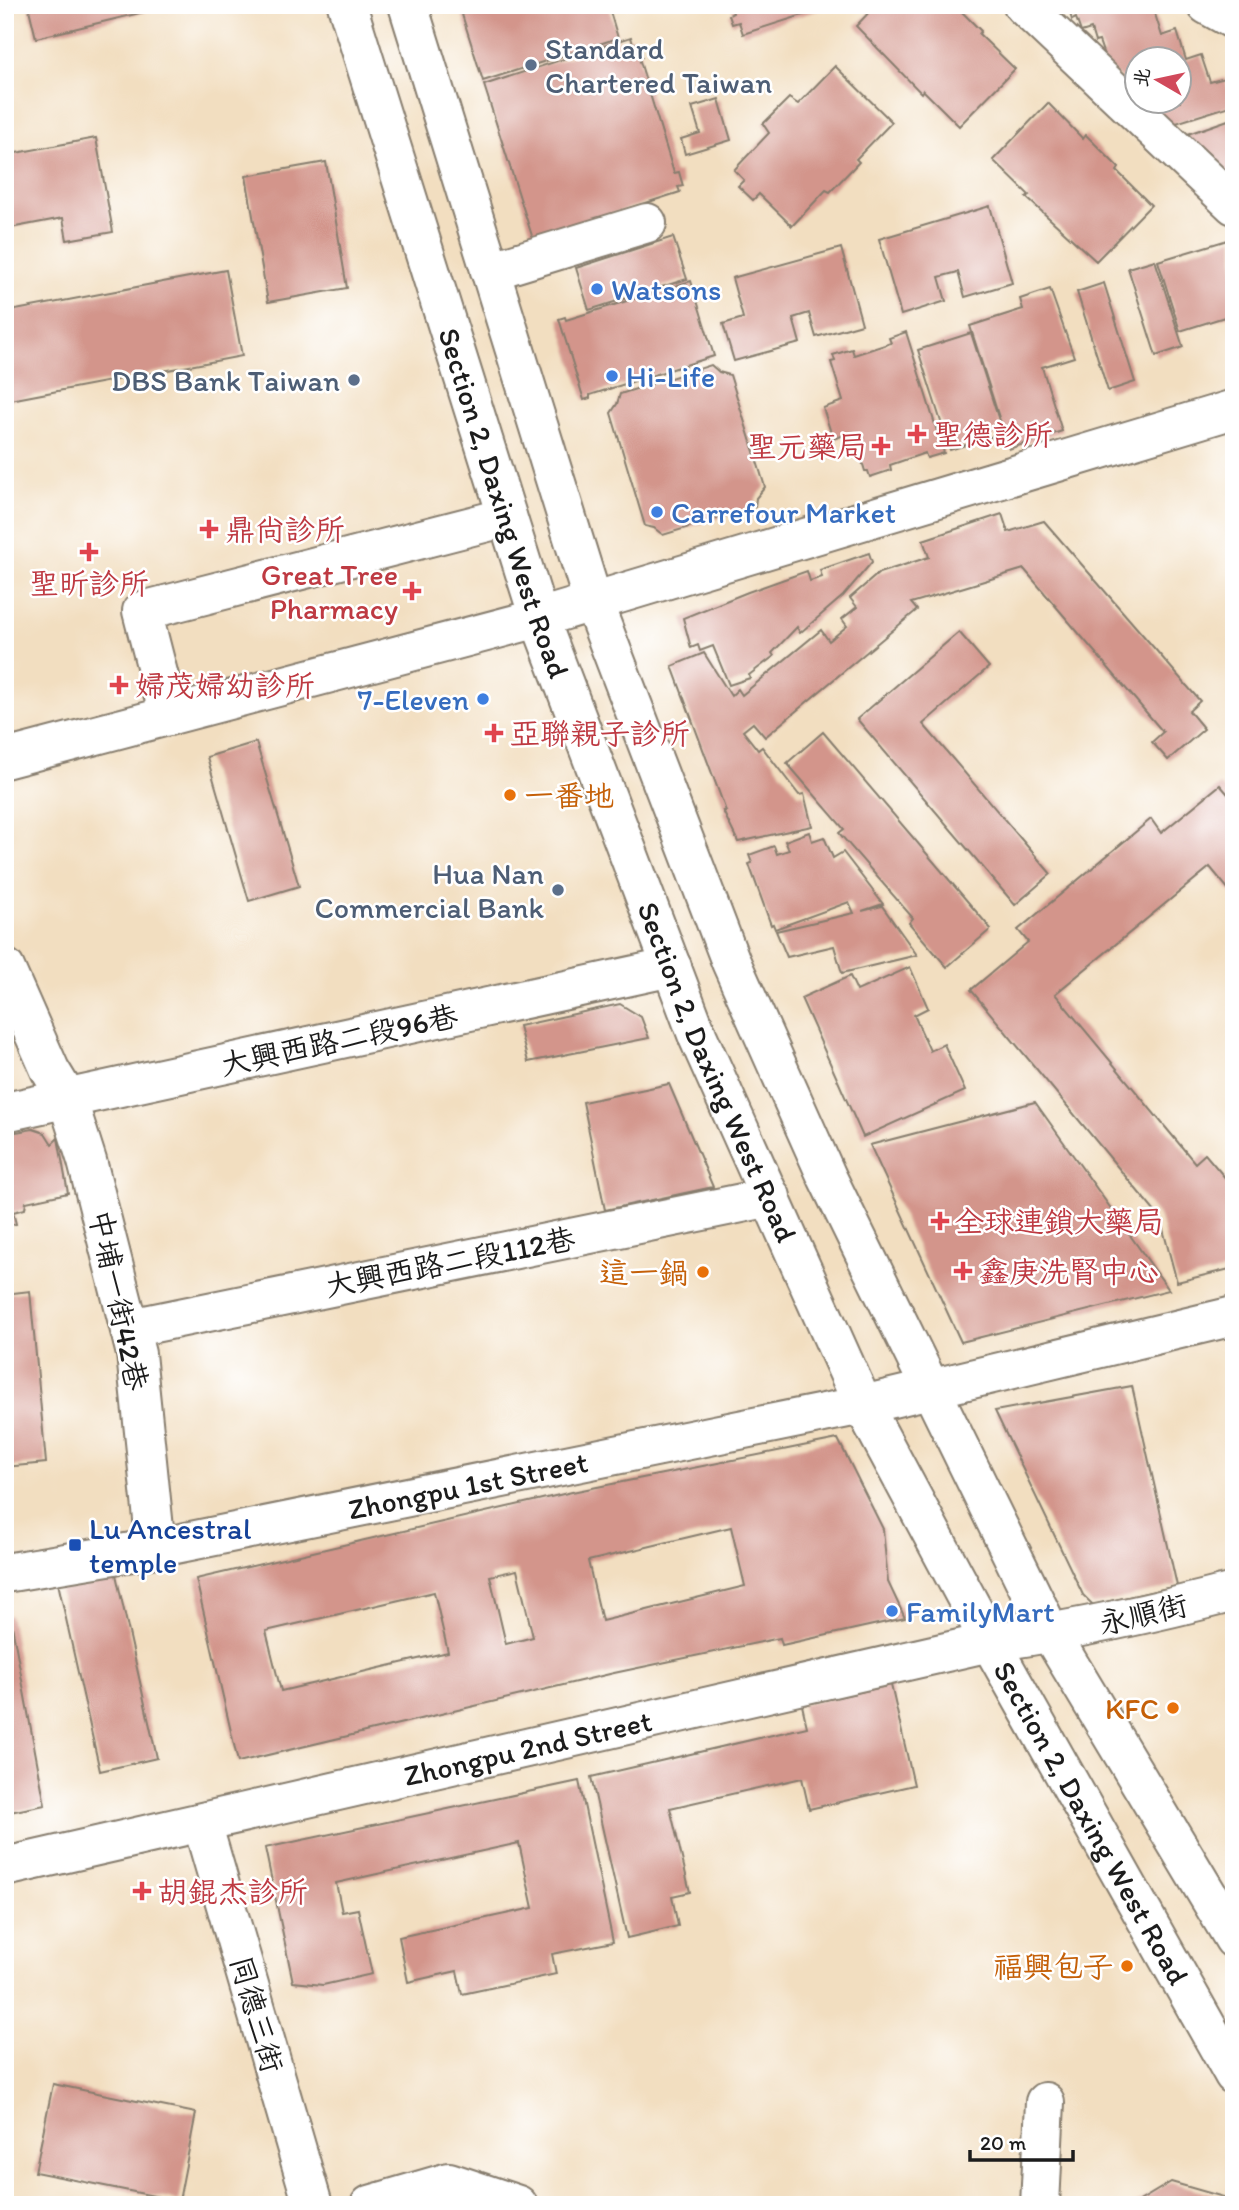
<svg xmlns="http://www.w3.org/2000/svg" width="1239" height="2210" font-family="Itim,'LXGW WenKai TC',sans-serif">
  <rect width="100%" height="100%" fill="#fff"/>
  <filter id="ink" filterUnits="userSpaceOnUse"><feTurbulence type="fractalNoise" baseFrequency=".0143" numOctaves="2"/><feDisplacementMap in="SourceGraphic" scale="14" xChannelSelector="R" yChannelSelector="G"/><feConvolveMatrix kernelMatrix="1 2 1 2 8 2 1 2 1" color-interpolation-filters="sRGB"/></filter>
  <filter id="wash" filterUnits="userSpaceOnUse"><feTurbulence type="fractalNoise" baseFrequency=".00686" numOctaves="4" result="noise"/><feDisplacementMap in="SourceGraphic" scale="28" xChannelSelector="R" yChannelSelector="G"/><feGaussianBlur stdDeviation="1.57" result="paint"/><feColorMatrix in="noise" values="0 0 0 0 0 0 0 0 0 0 0 0 0 0 0 0 0 1.4 0 .05"/><feComposite in="paint" operator="in"/></filter>
  <g filter="url(#wash)">
    <rect width="100%" height="100%" fill="#f2dec0"/>
    <g id="blocks">
      <!-- building -->
      <g fill="#d3958b" fill-rule="evenodd">
        <path d="M28 5H169V6L36 38Z"/>
        <path d="M459 5H608L618 38 483 81Z"/>
        <path d="M731 5H831V6L743 34 739 22 732 24 729 15 733 13Z"/>
        <path d="M876 5H955L981 31 979 34 1015 69 959 126 923 90 921 93 856 26Z"/>
        <path d="M1044 5H1135L1138 13 1153 8 1162 36 1177 31 1186 60 1201 55 1210 82 1225 78 1233 105 1170 125 1144 102H1180V60H1138V95L1097 57 1104 55 1099 41 1095 42 1091 29 1081 32 1076 18 1072 20 1068 7 1051 12Z"/>
        <path d="M631 37 633 44 638 43 642 57 639 58 674 173 679 172 683 186 678 187 680 192 533 239 484 85Z"/>
        <path d="M835 66 892 122 856 159 859 162 830 192 826 190 792 226 759 194 753 200 738 186 744 180 734 170 769 133 763 124 789 98 798 104Z"/>
        <path d="M719 99 731 140 685 154 681 139 700 133 692 107Z"/>
        <path d="M1048 103 1083 139 1086 135 1119 168 1117 171 1151 205 1096 261 1026 197 1029 195 993 160Z"/>
        <path d="M1234 118V172L1224 176 1185 135Z"/>
        <path d="M96 138 113 232 67 240 63 218 5 229V155Z"/>
        <path d="M326 162 347 288 268 302 246 176Z"/>
        <path d="M990 206 1012 283 965 297 958 272 939 277 946 301 901 315 879 239Z"/>
        <path d="M673 237 687 279 589 310 576 268Z"/>
        <path d="M1234 238V322L1231 315 1180 331 1158 261Z"/>
        <path d="M841 248 862 324 816 337 809 313 793 318 800 343 734 361 723 324 743 318 732 278Z"/>
        <path d="M1155 260 1183 347 1156 356 1128 268Z"/>
        <path d="M226 270 242 356 5 401V312Z"/>
        <path d="M691 281 714 356 590 395V398L584 400 559 319 565 317 566 320Z"/>
        <path d="M1104 283 1135 382 1108 391 1077 292Z"/>
        <path d="M1050 289 1074 357 1042 367 1062 431 1009 449 970 326 1023 309 1020 299Z"/>
        <path d="M906 332 944 453 927 458 925 453 890 465 891 470 870 477 868 471H865L853 432 833 439 823 408 843 401 831 362 835 361 833 355 852 349 854 355 891 343 889 338Z"/>
        <path d="M971 333 1003 433 950 450 918 350Z"/>
        <path d="M711 365 719 372 730 375 765 487 756 498 755 507 663 535 654 528 645 526 611 413 617 404 620 394Z"/>
        <path d="M1002 514 1008 532 1044 521 1200 701 1189 711 1204 729 1168 760 1152 742 1163 732 1024 569 911 603 917 610 765 737 753 723 743 731 758 750 762 747 799 795 804 794 812 826 738 842 723 811H726L672 666 704 653 731 696 738 689 742 695 821 630 829 641 847 626 842 619 857 607 850 598 879 573 929 557 923 540Z"/>
        <path d="M869 553 872 562 843 596 800 633 797 627 772 653 774 656 749 675 750 678 729 685 713 646 700 651 698 645 691 648 683 618 748 592 807 571 810 581 822 577 820 570Z"/>
        <path d="M959 632 989 667 923 724 1051 874 1015 905 857 719Z"/>
        <path d="M823 732 991 929 947 967 909 923 913 918 839 833 844 829 787 763Z"/>
        <path d="M256 742 299 886 249 901 207 757Z"/>
        <path d="M1220 785 1234 801V896L1210 867 1055 994 1195 1163 1205 1154 1227 1180 1234 1178V1268L1177 1282 1160 1218 971 990 1028 942 1018 930 1151 819 1161 833Z"/>
        <path d="M809 832 812 841 824 837 833 858 843 852 883 904 862 911 882 906 917 955 842 973 834 946 787 957 776 931 854 913 849 902 775 929 773 924 771 925 749 864 752 863 749 855 774 846 777 854 789 850 785 841Z"/>
        <path d="M910 967 928 1008 914 1015 930 1051 944 1044 965 1091 863 1137 801 998 850 976 857 991Z"/>
        <path d="M620 1004 641 1017 649 1038 528 1062 519 1026Z"/>
        <path d="M669 1084 713 1187 605 1210 583 1102Z"/>
        <path d="M1035 1102 1169 1290 961 1342 870 1145Z"/>
        <path d="M33 1129 45 1133 52 1144 58 1138 68 1193 26 1202 25 1209 13 1212 16 1224 5 1226V1134Z"/>
        <path d="M30 1291 46 1463 5 1467V1294Z"/>
        <path d="M1132 1386 1177 1586 1093 1605 1083 1595 995 1411Z"/>
        <path d="M838 1439 883 1529 888 1582 905 1618 782 1645 780 1638 614 1673 238 1762 196 1579 572 1492ZM731 1527 745 1586 602 1621 588 1561ZM517 1570 533 1637 506 1644 490 1576ZM434 1592 448 1652 281 1691 266 1631Z"/>
        <path d="M115 1570 157 1758 100 1771 58 1583Z"/>
        <path d="M10 1615 45 1805 5 1813V1616Z"/>
        <path d="M891 1685 914 1785 809 1809 802 1778 670 1808 690 1892 672 1896 678 1926 627 1938 591 1777 807 1727 802 1705Z"/>
        <path d="M579 1781 613 1942 552 1954 556 1974 462 1994 457 1971 408 1982 399 1937 533 1908 519 1843 336 1883 342 1912 358 1909 372 1974 323 1985 293 1982 265 1848Z"/>
        <path d="M53 2084 196 2113 179 2201 35 2172Z"/>
        <path d="M1171 2182 1234 2200V2205H1133Z"/>
      </g>
    </g>
  </g>
  <g filter="url(#ink)">
    <use href="#blocks" fill-opacity="0" stroke="#877d6e" stroke-width="2"/>
    <g fill="none" stroke-linecap="round" stroke-linejoin="round">
      <defs>
        <g id="minor">
          <path id="s1" d="M347 5 539 618 698 1037 863 1405 990 1642 1234 2075"/>
          <path d="M408 5 593 602 731 962 827 1177 1051 1634 1234 1939"/>
          <path d="M1023 5 1234 205"/>
          <path d="M1207 5 1234 20"/>
          <path d="M490 271 647 223"/>
          <path d="M169 716 142 611 507 517"/>
          <path d="M5 759 539 618 1234 409"/>
          <path d="M5 968 50 1070 67 1098 87 1161 136 1354 156 1548"/>
          <path d="M5 1112 672 967"/>
          <path d="M130 1328 771 1197"/>
          <path id="s2" d="M5 1573 156 1548 863 1405 1234 1316"/>
          <path d="M202 1823 313 2205"/>
          <path id="s3" d="M5 1867 990 1642C1073 1631 1153 1613 1234 1592"/>
          <path d="M370 2205 449 2182 518 2205"/>
          <path d="M1040 2205 1045 2102"/>
        </g>
      </defs>
      <!-- minor casing -->
      <use href="#minor" stroke="#877d6e" stroke-width="42"/>
      <!-- minor -->
      <use href="#minor" stroke="#fff" stroke-width="38"/>
    </g>
  </g>
  <!-- markers -->
  <g fill="#5c6f8a" stroke="#fff" stroke-width="2.5">
    <circle cx="531" cy="65" r="7"/>
    <circle cx="354" cy="380" r="7"/>
    <circle cx="558" cy="890" r="7"/>
  </g>
  <g fill="#3f7fe0" stroke="#fff" stroke-width="2.5">
    <circle cx="597" cy="289" r="7"/>
    <circle cx="612" cy="376" r="7"/>
    <circle cx="657" cy="512" r="7"/>
    <circle cx="483" cy="699" r="7"/>
    <circle cx="892" cy="1611" r="7"/>
  </g>
  <g fill="#e0444e" stroke="#fff" stroke-width="2.5">
    <path d="M913.5 423.5h7v7h7v7h-7v7h-7v-7h-7v-7h7z"/>
    <path d="M877.5 435.5h7v7h7v7h-7v7h-7v-7h-7v-7h7z"/>
    <path d="M205.5 518.5h7v7h7v7h-7v7h-7v-7h-7v-7h7z"/>
    <path d="M85.5 541.5h7v7h7v7h-7v7h-7v-7h-7v-7h7z"/>
    <path d="M408.5 580.5h7v7h7v7h-7v7h-7v-7h-7v-7h7z"/>
    <path d="M115.5 674.5h7v7h7v7h-7v7h-7v-7h-7v-7h7z"/>
    <path d="M490.5 722.5h7v7h7v7h-7v7h-7v-7h-7v-7h7z"/>
    <path d="M936.5 1210.5h7v7h7v7h-7v7h-7v-7h-7v-7h7z"/>
    <path d="M959.5 1260.5h7v7h7v7h-7v7h-7v-7h-7v-7h7z"/>
    <path d="M138.5 1880.5h7v7h7v7h-7v7h-7v-7h-7v-7h7z"/>
  </g>
  <g fill="#e8710a" stroke="#fff" stroke-width="2.5">
    <circle cx="510" cy="795" r="7"/>
    <circle cx="703" cy="1272" r="7"/>
    <circle cx="1173" cy="1708" r="7"/>
    <circle cx="1127" cy="1966" r="7"/>
  </g>
  <rect fill="#1a4fb4" stroke="#fff" stroke-width="2.5" x="68" y="1538" width="14" height="14" rx="3.5"/>
  <g text-anchor="middle" dominant-baseline="central" stroke-width="5" stroke-linejoin="round" paint-order="stroke">
    <!-- service labels -->
    <g font-size="30" fill="#4e5e75" stroke="#fff" text-anchor="end">
      <text x="545" y="48" text-anchor="start">Standard<tspan x="545" dy="34">Chartered Taiwan</tspan></text>
      <text x="340" y="380">DBS Bank Taiwan</text>
      <text x="544" y="873">Hua Nan<tspan x="544" dy="34">Commercial Bank</tspan></text>
    </g>
    <!-- shop labels -->
    <g font-size="30" fill="#366cbe" stroke="#fff" text-anchor="start">
      <text x="611" y="289">Watsons</text>
      <text x="626" y="376">Hi-Life</text>
      <text x="671" y="512">Carrefour Market</text>
      <text x="469" y="699" text-anchor="end">7-Eleven</text>
      <text x="906" y="1611">FamilyMart</text>
    </g>
    <!-- health labels -->
    <g font-size="30" fill="#be3a42" stroke="#fff" text-anchor="start">
      <text x="933" y="434">聖德診所</text>
      <text x="867" y="446" text-anchor="end">聖元藥局</text>
      <text x="225" y="529">鼎尚診所</text>
      <text x="398" y="574" text-anchor="end">Great Tree<tspan x="398" dy="34">Pharmacy</tspan></text>
      <text x="89" y="583" text-anchor="middle">聖昕診所</text>
      <text x="135" y="685">婦茂婦幼診所</text>
      <text x="510" y="733">亞聯親子診所</text>
      <text x="954" y="1221">全球連鎖大藥局</text>
      <text x="979" y="1271">鑫庚洗腎中心</text>
      <text x="158" y="1891">胡錕杰診所</text>
    </g>
    <!-- street labels -->
    <g font-size="30" fill="#1c1c1c" stroke="#fff">
      <text stroke="none"><textPath href="#s1" startOffset="522">Section 2, Daxing West Road</textPath></text>
      <text transform="translate(339 1040) rotate(-12)">大興西路二段96巷</text>
      <text stroke="none"><textPath href="#s1" startOffset="1130">Section 2, Daxing West Road</textPath></text>
      <text transform="translate(450 1262) rotate(-11)">大興西路二段112巷</text>
      <text transform="translate(119 1300) rotate(78)">中埔一街42巷</text>
      <text stroke="none"><textPath href="#s2" startOffset="471">Zhongpu 1st Street</textPath></text>
      <text transform="translate(1143 1614) rotate(-13)">永順街</text>
      <text stroke="none"><textPath href="#s3" startOffset="536">Zhongpu 2nd Street</textPath></text>
      <text stroke="none"><textPath href="#s1" startOffset="1970">Section 2, Daxing West Road</textPath></text>
      <text transform="translate(257 2014) rotate(74)">同德三街</text>
    </g>
    <!-- food labels -->
    <g font-size="30" fill="#c56008" stroke="#fff" text-anchor="end">
      <text x="524" y="795" text-anchor="start">一番地</text>
      <text x="689" y="1272">這一鍋</text>
      <text x="1159" y="1708">KFC</text>
      <text x="1113" y="1966">福興包子</text>
    </g>
    <!-- transit labels -->
    <g font-size="30" fill="#164399" stroke="#fff" text-anchor="start">
      <text x="89" y="1528">Lu Ancestral<tspan x="89" dy="34">temple</tspan></text>
    </g>
  </g>
  <!-- margin -->
  <rect width="1239" height="2210" fill="none" stroke="#fff" stroke-width="28"/>
  <!-- north arrow -->
  <g transform="translate(1158 80) rotate(279)"><circle r="33" fill="#ffffff" stroke="#a4a4a4" stroke-width="2"/>
  <path d="M0-5L12 26L0 18L-12 26Z" fill="#d1495b"/>
  <text y="-10" font-size="19" font-weight="bold" text-anchor="middle" fill="#1c1c1c">北</text>
  </g>
  <!-- scale -->
  <path d="M970 2150v10h103v-10" fill="none" stroke="#1c1c1c" stroke-width="3.5"/>
  <text x="980" y="2150" font-size="21" fill="#1c1c1c" stroke="#ffffff" stroke-width="5" paint-order="stroke">20 m</text>
</svg>
